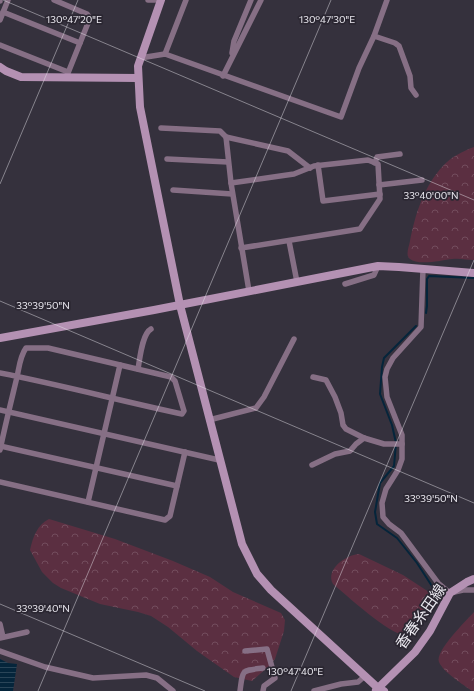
<svg xmlns="http://www.w3.org/2000/svg" width="474" height="691" font-family="Commissioner,'Noto Sans JP',sans-serif">
  <defs>
    <pattern id="forest-crowns" width="20" height="18" patternUnits="userSpaceOnUse"><rect width="20" height="18" fill="#5b2f41"/><path d="M2 6a3 3 0 1 1 6 0M12 15a3 3 0 1 1 6 0" fill="none" stroke="#734d5d"/></pattern>
    <pattern id="water-rules" width="6" height="5" patternUnits="userSpaceOnUse"><rect width="6" height="5" fill="#05253b"/><path d="M0 2.5h6" fill="none" stroke="#2a4558"/></pattern>
  </defs>
  <rect width="100%" height="100%" fill="#35313d"/>
  <!-- forest -->
  <g fill="url(#forest-crowns)">
    <path d="M474 147V260C467 260 460 258 452 259 443 260 418 266 410 259 405 255 409 247 410 241 415 215 424 186 443 166 451 157 463 151 474 147Z"/>
    <path d="M49 519 115 539 173 561 210 577 233 592 281 613 285 620 284 631 275 659 269 666 252 681 234 677 197 651 168 627 151 616 138 612 100 604 61 588 53 583 42 572 30 550C33 537 37 525 49 519Z"/>
    <path d="M359 554 403 575 435 596C438 606 431 613 424 620 420 625 413 634 406 635 392 637 345 594 333 584 325 569 346 555 359 554Z"/>
    <path d="M474 612V691H472C464 685 443 672 439 662 435 651 466 621 474 612Z"/>
  </g>
  <!-- water -->
  <path fill="url(#water-rules)" d="M0 659 8 663 17 664 13 691H0Z"/>
  <g fill="none" stroke-linecap="round" stroke-linejoin="round">
    <!-- stream -->
    <g stroke="#05253b" stroke-width="2">
      <path d="M426 313 427 306V279L429 276 474 278"/>
      <path d="M416 326 384 358 382 367 380 394 392 425 396 443 394 466 380 483 375 512 377 524 397 538 417 563 439 597"/>
    </g>
    <!-- street -->
    <g stroke="#866f85" stroke-width="5.5">
      <path d="M54 0 87 14 90 18 66 78"/>
      <path d="M148 0H155"/>
      <path d="M0 1V0"/>
      <path d="M3 12 80 43"/>
      <path d="M0 20 8 0"/>
      <path d="M374 36 395 43 399 46 410 76 411 88 416 95"/>
      <path d="M0 45 68 72"/>
      <path d="M232 53 234 41 251 0"/>
      <path d="M165 54 186 0"/>
      <path d="M140 58 165 54 341 117 359 68 374 36 387 0"/>
      <path d="M223 76 261 0"/>
      <path d="M161 128 220 131 226 137 288 151 310 168"/>
      <path d="M226 137 231 183 249 291"/>
      <path d="M167 159 228 162"/>
      <path d="M375 163 377 157 400 154"/>
      <path d="M318 165 323 201 380 194"/>
      <path d="M231 183 294 174 314 166 368 160 378 164 380 199 360 229 241 248"/>
      <path d="M379 185 422 180"/>
      <path d="M173 190 232 194"/>
      <path d="M289 241 297 282"/>
      <path d="M423 269 421 327 393 358 387 369 385 377 387 397 402 435V459L398 470 386 489 382 503 383 517 389 524 401 533 438 583 450 593 463 590H474"/>
      <path d="M345 284 374 275 378 266"/>
      <path d="M138 369C140 358 142 334 151 329"/>
      <path d="M0 373C61 385 121 401 182 414L184 411 175 381 171 377 48 348H26C20 356 19 368 17 377 11 402 5 426 0 450"/>
      <path d="M313 377 326 380 335 397 341 413 343 425 346 429 364 438 384 444H402"/>
      <path d="M0 410 219 460"/>
      <path d="M209 420 256 408 264 397 294 339"/>
      <path d="M0 446 177 486"/>
      <path d="M312 465 335 454 350 451 356 444 364 438"/>
      <path d="M0 482 165 520 170 516 185 452"/>
      <path d="M88 502 120 365"/>
      <path d="M0 624 3 637"/>
      <path d="M0 638 27 632"/>
      <path d="M0 651 45 667 93 678 146 675 157 678 173 691"/>
      <path d="M245 651 267 649 275 678 264 686 263 691"/>
      <path d="M240 691C243 669 241 671 263 668"/>
      <path d="M314 691 341 684 358 682 365 676"/>
    </g>
    <!-- secondary -->
    <g stroke="#b491b3" stroke-width="8">
      <path d="M161 0 138 66 140 107 180 305 242 544 257 574 271 590 378 688 384 691"/>
      <path d="M0 67 6 71 21 77 138 78"/>
      <path d="M0 338 154 310 378 266 399 267 474 273"/>
      <path d="M376 690 415 652 430 631 450 593 467 582 474 579"/>
    </g>
  </g>
  <!-- ticks -->
  <path fill="none" stroke="#ebe9f0" stroke-width="1" stroke-opacity="0.45" d="M3 0 474 200M0 184 78 0M0 301 474 503M0 604 205 691M38 691 331 0M291 691 474 260"/>
  <g text-anchor="middle" dominant-baseline="central" stroke-width="3.5" stroke-linejoin="round" paint-order="stroke">
    <!-- street labels -->
    <g font-size="15" fill="#ebe9f0" stroke="#2b2732">
      <text transform="translate(420 616) rotate(-55)">香春糸田線</text>
    </g>
  </g>
  <g font-size="10" text-anchor="middle" fill="#ebe9f0" stroke="#2b2732" stroke-width="3.5" stroke-linejoin="round" paint-order="stroke">
    <text x="74" y="23">130°47'20"E</text>
    <text x="327" y="23">130°47'30"E</text>
    <text x="431" y="199">33°40'00"N</text>
    <text x="43" y="309">33°39'50"N</text>
    <text x="431" y="502">33°39'50"N</text>
    <text x="43" y="612">33°39'40"N</text>
    <text x="295" y="675">130°47'40"E</text>
  </g>
</svg>
